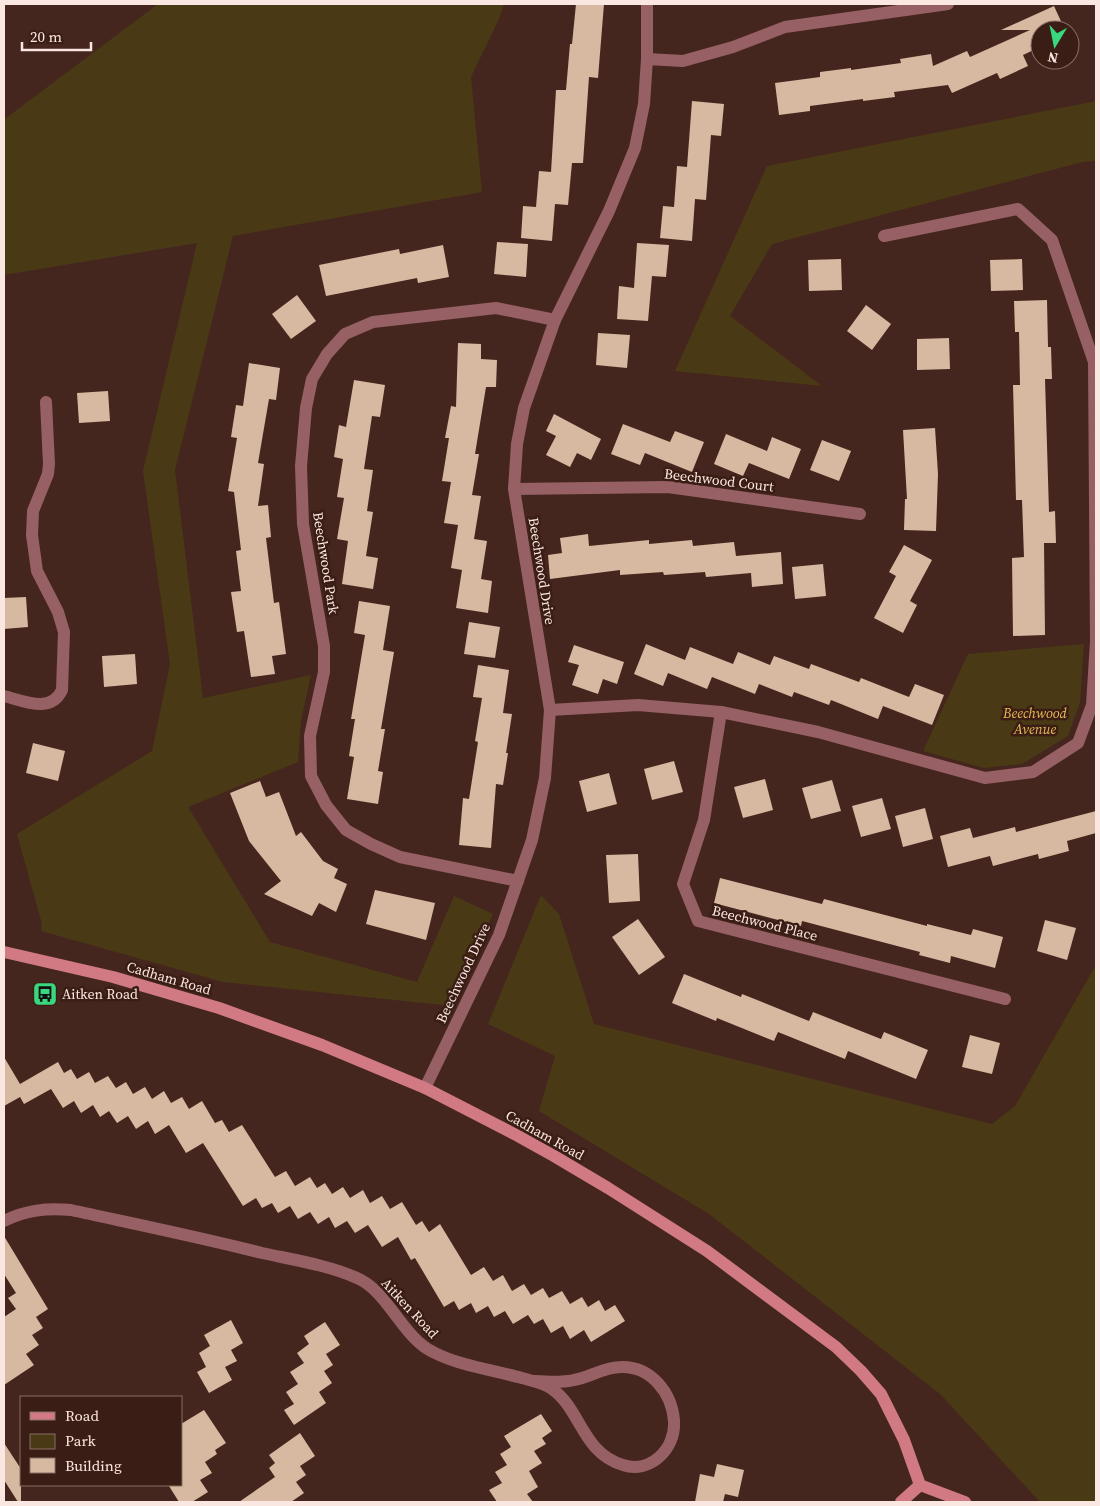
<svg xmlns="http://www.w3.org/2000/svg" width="1100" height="1506" font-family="'Source Serif 4',serif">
  <rect width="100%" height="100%" fill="#45261e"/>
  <!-- green -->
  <g fill="#4a3915">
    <path d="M158 4H504L499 19 471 77 482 192 233 236 175 470 203 698 311 675 301 721 298 762 188 807 270 942 417 982 454 896 493 914 452 1006 223 982 41 931 42 924 17 834 152 751 170 664 143 471 197 243 4 275V118H6Z"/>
    <path d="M1096 101V161L1082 162 772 244 730 316 822 386 675 371 767 166Z"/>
    <path d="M1084 644 1080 702 1068 736 1022 764 984 768 923 751 968 654Z"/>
    <path d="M541 895 559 914 594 1024 992 1124 1015 1106 1096 965V1502H1040L940 1394 709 1214 539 1111 555 1056 488 1024Z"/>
  </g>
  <!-- building -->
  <g fill="#d7b8a0">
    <path d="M576 4H604L598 78 589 77 583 163H572L568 205 555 204 552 241 521 238 523 206 536 207 539 171 551 172 556 90H566L570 44H572Z"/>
    <path d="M1054 6 1065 30H1040V47L1023 55 1028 66 1000 79 997 73 952 93 948 85 894 92 895 97 863 101V99L810 106V111L779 115 775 83 820 77V72L851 68V70L901 63 900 59 931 54 933 66 967 51 970 57 1030 30H1001Z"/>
    <path d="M692 101 724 104 721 136 711 135 706 200 695 199 692 241 660 238 663 206 674 207 677 166 687 167Z"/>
    <path d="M497 242 528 244 526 277 494 274Z"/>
    <path d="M637 243 669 245 666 277 652 276 648 321 617 319 619 286 634 288Z"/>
    <path d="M443 245 449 277 418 283 417 278 326 296 319 265 399 249 400 254Z"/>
    <path d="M841 259 842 290 809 291 808 260Z"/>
    <path d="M1022 259 1023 290 991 291 990 260Z"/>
    <path d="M297 295 316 321 291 339 272 314Z"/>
    <path d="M1047 300 1048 347H1051L1052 379H1045L1049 512 1055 511 1056 543H1044L1045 635 1013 636 1012 558 1024 557 1022 500H1016L1013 385H1020L1019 332H1015L1014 301Z"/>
    <path d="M866 305 891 324 872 350 847 331Z"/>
    <path d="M598 333 630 335 627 368 596 365Z"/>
    <path d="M949 338 950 369 917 370V339Z"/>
    <path d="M458 343 481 344V359L497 360 496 387H486L475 454H479L472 495 481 496 474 539 487 541 481 579 492 581 488 613 456 608 462 570 451 568 458 525 444 523 451 482 442 481 449 438H445L451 406 456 407Z"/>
    <path d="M249 363 280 368 276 400 269 399 258 463 264 464 258 506 268 505 271 537 266 538 274 603 279 602 286 654 272 656 275 674 251 677 244 631 237 632 231 592 241 591 236 551 241 550 234 492 228 491 237 438 231 437 236 405 243 406Z"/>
    <path d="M354 380 385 385 380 417 372 416 364 469 373 470 367 511 373 512 366 556 378 558 373 589 342 584 348 541 337 539 344 498 337 497 343 459 334 457 339 425 346 427Z"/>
    <path d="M108 391 110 421 79 423 77 393Z"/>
    <path d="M554 414 601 439 591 460 577 453 570 467 546 455 556 436 546 431Z"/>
    <path d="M623 424 670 442 675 431 704 442 692 472 645 453 640 465 611 454Z"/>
    <path d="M935 428 938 474 936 531 904 530 905 499H907L903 430Z"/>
    <path d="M726 434 767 451 772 437 801 449 789 479 749 463 743 476 714 464Z"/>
    <path d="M822 440 851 451 839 481 810 470Z"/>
    <path d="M588 534 589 546 649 540V544L692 540 693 546 734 542 736 556 781 552 783 584 752 587 751 573 706 577 705 572 664 575 663 572 620 575V570L550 579 548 555 562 553 560 538Z"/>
    <path d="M904 545 932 560 910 601 917 605 903 633 874 618 896 576 889 572Z"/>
    <path d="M823 564 826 596 795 599 792 567Z"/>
    <path d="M26 597 28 627 4 629V598Z"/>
    <path d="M359 601 390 606 383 650 394 652 381 729H385L378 771 383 772 378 804 347 799 354 757 349 756 355 719H351L365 635 354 633Z"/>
    <path d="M469 622 500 627 495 658 464 654Z"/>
    <path d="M646 644 685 660 690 647 733 664 738 652 770 665 774 656 809 669 811 664 859 682 861 678 909 697 915 684 944 695 932 725 883 706 878 719 831 700 829 705 794 692 792 697 759 684 755 694 712 677 707 689 668 673 663 686 634 674Z"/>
    <path d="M574 645 624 662 617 684 603 679 598 694 572 685 579 665 568 662Z"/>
    <path d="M135 654 137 684 104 687 102 656Z"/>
    <path d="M478 665 509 670 503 713 512 714 506 753H508L503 785 496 784 491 848 459 845 463 798 469 799 478 742 475 741 482 698 473 697Z"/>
    <path d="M33 743 65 751 58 781 26 773Z"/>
    <path d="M674 761 683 792 652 800 644 769Z"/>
    <path d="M609 773 617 804 587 812 579 781Z"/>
    <path d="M765 779 773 810 743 818 734 787Z"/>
    <path d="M832 780 841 811 811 819 802 788Z"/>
    <path d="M260 781 266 797 279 792 296 836 301 832 323 861 338 869 334 878 347 884 336 912 319 903 312 916 264 894 281 881 249 841 230 793Z"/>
    <path d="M882 798 891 829 861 837 852 806Z"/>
    <path d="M925 808 933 839 903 847 895 816Z"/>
    <path d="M1096 811V833L1067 841 1069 851 1039 859 1038 854 993 866 990 856 948 867 940 836 970 828 973 838 1015 827 1016 832Z"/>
    <path d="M638 854 640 901 609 903 606 855Z"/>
    <path d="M720 878 822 904 824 899 927 926V924L971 935 973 929 1003 937 995 968 951 956 950 963 919 955 920 952 802 921 801 926 714 903Z"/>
    <path d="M375 890 435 903 426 940 366 924Z"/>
    <path d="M638 919 665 957 639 975 612 937Z"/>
    <path d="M1045 920 1076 928 1067 960 1037 951Z"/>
    <path d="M684 974 741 997 742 994 809 1021 813 1012 881 1039 884 1032 928 1050 916 1079 848 1051 845 1059 778 1032 774 1041 717 1018 716 1021 672 1003Z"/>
    <path d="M970 1035 1000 1043 992 1074 962 1067Z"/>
    <path d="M4 1057 20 1084 58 1062 64 1073 71 1069 77 1079 89 1072 95 1083 108 1076 116 1088 126 1082 133 1094 145 1087 152 1099 164 1091 171 1103 182 1097 189 1109 202 1101 215 1123 222 1120 229 1132 242 1125 275 1177 286 1171 295 1186 310 1177 317 1188 325 1183 332 1194 343 1187 350 1198 363 1190 370 1203 382 1196 390 1209 402 1202 416 1225 422 1221 429 1232 440 1224 471 1275 484 1267 493 1281 503 1275 512 1291 524 1284 531 1295 543 1288 549 1298 562 1291 570 1304 582 1297 588 1307 599 1300 605 1311 615 1305 625 1321 591 1342 584 1330 570 1339 563 1326 551 1333 543 1319 534 1324 528 1315 513 1324 505 1311 494 1317 488 1306 476 1313 471 1303 459 1310 454 1301 444 1307 415 1258 411 1260 398 1237 382 1247 368 1225 355 1233 347 1221 335 1228 329 1217 318 1224 310 1212 298 1219 290 1206 278 1213 272 1203 262 1208 256 1198 243 1206 203 1143 186 1153 169 1125 155 1134 148 1121 136 1129 128 1116 117 1123 109 1111 100 1117 93 1105 81 1113 74 1101 63 1108 51 1089 24 1104 20 1097 4 1106Z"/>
    <path d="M4 1236 48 1309 36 1317 43 1328 32 1335 39 1345 26 1354 34 1365 4 1385V1317L16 1309 8 1298 16 1293 4 1274Z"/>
    <path d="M231 1320 243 1343 231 1350 237 1361 225 1367 232 1380 209 1393 197 1372 206 1367 199 1353 210 1346 204 1335Z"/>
    <path d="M325 1322 340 1345 326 1354 333 1365 324 1371 332 1383 319 1392 326 1403 294 1425 284 1410 294 1404 286 1392 298 1384 290 1372 304 1363 297 1353 309 1344 304 1336Z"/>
    <path d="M204 1410 226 1443 215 1450 217 1454 205 1462 212 1473 200 1480 208 1492 192 1502H179L169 1486 172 1485H181V1424Z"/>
    <path d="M541 1414 552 1431 542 1438 546 1444 534 1451 542 1463 529 1471 538 1487 527 1494 533 1502H497L489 1490 502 1483 495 1472 507 1465 500 1454 511 1447 504 1436Z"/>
    <path d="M300 1433 315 1456 300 1466 306 1475 296 1482 304 1493 291 1502H239L275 1477 269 1468 275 1463 269 1455Z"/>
    <path d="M4 1443 21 1469V1502H18L4 1480Z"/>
    <path d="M717 1464 744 1470 738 1497 725 1494 723 1502H695L700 1474 714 1477Z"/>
  </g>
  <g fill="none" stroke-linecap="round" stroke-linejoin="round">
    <!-- street -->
    <g stroke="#976065" stroke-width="12">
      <path d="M647 59 683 61 733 47 785 27 948 4"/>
      <path d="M514 489 668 487 860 514"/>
      <path d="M4 696C24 701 51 714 62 690L64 632 58 612 37 571 32 535 33 511 48 474 49 464 46 402"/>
      <path d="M550 710 638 705 721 712 818 732 985 778 1033 772 1078 743 1092 705 1096 641 1094 362 1052 240 1018 209 884 236"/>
      <path d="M721 712 704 820 683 884 698 921 1005 999"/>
      <path d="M518 881 400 857 371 844 346 830 326 805 311 776 310 736 324 672V646L303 524 301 466 306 408 312 379 327 354 345 334 373 322 496 308 555 320"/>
      <path d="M425 1088 499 935 532 840 545 778 550 710 514 489 517 444 524 408 555 320 609 211 635 148 644 104 647 59V4"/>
      <path d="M4 1221C26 1210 46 1208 71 1210 135 1224 199 1237 262 1253 294 1260 328 1265 357 1278 388 1291 402 1337 433 1352 460 1366 493 1370 522 1378 532 1381 544 1383 552 1389 581 1409 582 1453 623 1465 650 1474 676 1449 674 1421 672 1393 651 1366 621 1367 607 1367 595 1374 582 1378 567 1383 550 1382 534 1381"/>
    </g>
    <!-- secondary -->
    <g stroke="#d17a83" stroke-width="12">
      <path d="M4 952 113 977 219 1008 322 1045 425 1088 518 1136 554 1156 608 1188 707 1251 836 1347 861 1371 881 1394 904 1440 920 1485 965 1502"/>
      <path d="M901 1502 920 1485"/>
    </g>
  </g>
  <!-- icons -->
  <defs>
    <symbol id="bus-square" viewBox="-11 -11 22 22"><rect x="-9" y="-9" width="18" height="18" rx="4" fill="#39d87f" stroke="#3a1d14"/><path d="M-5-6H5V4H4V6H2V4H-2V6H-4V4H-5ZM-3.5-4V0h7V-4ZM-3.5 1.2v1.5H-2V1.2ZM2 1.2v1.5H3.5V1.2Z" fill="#111"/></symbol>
  </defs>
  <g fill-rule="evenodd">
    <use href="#bus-square" x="31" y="980" width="28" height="28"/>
  </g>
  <g text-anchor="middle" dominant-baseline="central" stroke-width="5" stroke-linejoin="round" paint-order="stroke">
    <!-- street labels -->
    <g font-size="14" fill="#fbe7e1" stroke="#3a1d14">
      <text transform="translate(719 480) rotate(7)">Beechwood Court</text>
      <text transform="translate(326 563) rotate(81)">Beechwood Park</text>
      <text transform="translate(542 571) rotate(81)">Beechwood Drive</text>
      <text transform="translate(765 923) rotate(14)">Beechwood Place</text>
      <text transform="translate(463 973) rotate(-65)">Beechwood Drive</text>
      <text transform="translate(169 978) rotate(16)">Cadham Road</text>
      <text transform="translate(545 1135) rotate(29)">Cadham Road</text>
      <text transform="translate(410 1308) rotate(47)">Aitken Road</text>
    </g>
    <!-- park labels -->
    <g font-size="14" font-style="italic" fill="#e9ba55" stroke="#3a1d14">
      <text x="1035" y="713">Beechwood<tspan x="1035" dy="16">Avenue</tspan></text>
    </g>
    <!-- poi labels -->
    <g font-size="14" fill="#fbe7e1" stroke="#3a1d14" text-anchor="start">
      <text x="62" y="994">Aitken Road</text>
    </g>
  </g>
  <!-- border -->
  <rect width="1100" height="1506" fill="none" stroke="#fbe7e1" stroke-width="10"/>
  <!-- legend -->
  <rect x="20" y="1396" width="162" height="90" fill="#3a1d14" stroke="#876e66"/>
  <rect x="30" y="1412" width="25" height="8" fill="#d17a83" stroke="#876e66"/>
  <text x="65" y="1421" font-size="15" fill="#fbe7e1">Road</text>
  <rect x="30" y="1434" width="25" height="15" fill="#4a3915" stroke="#876e66"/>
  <text x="65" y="1446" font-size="15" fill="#fbe7e1">Park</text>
  <rect x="30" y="1458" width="25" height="15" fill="#d7b8a0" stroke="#876e66"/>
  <text x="65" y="1471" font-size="15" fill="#fbe7e1">Building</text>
  <!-- north arrow -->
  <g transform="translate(1055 45) rotate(190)"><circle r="24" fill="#3a1d14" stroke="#876e66"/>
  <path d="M0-4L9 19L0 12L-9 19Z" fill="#39d87f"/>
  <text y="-8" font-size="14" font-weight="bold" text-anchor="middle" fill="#fbe7e1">N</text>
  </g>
  <!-- scale -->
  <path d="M22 42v8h69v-8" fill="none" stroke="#fbe7e1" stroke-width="2.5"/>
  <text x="30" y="42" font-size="15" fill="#fbe7e1" stroke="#3a1d14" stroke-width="4" paint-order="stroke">20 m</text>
</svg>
